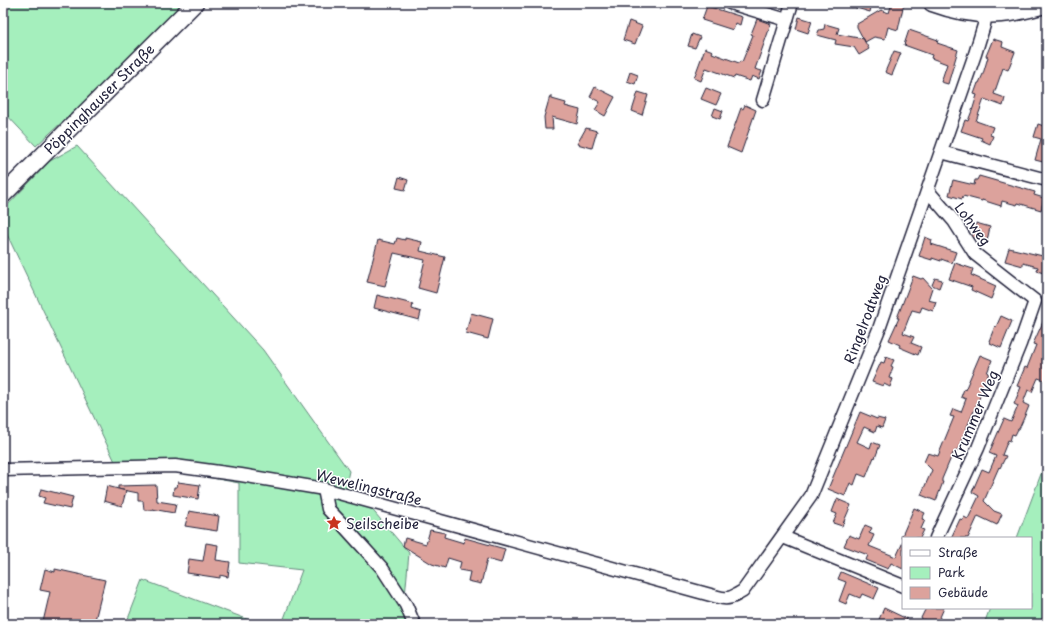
<svg xmlns="http://www.w3.org/2000/svg" width="1050" height="627" font-family="'Playpen Sans',sans-serif">
  <rect width="100%" height="100%" fill="#fff"/>
  <filter id="ink" filterUnits="userSpaceOnUse"><feTurbulence type="fractalNoise" baseFrequency=".025" numOctaves="2"/><feDisplacementMap in="SourceGraphic" scale="8" xChannelSelector="R" yChannelSelector="G"/><feConvolveMatrix kernelMatrix="1 2 1 2 8 2 1 2 1" color-interpolation-filters="sRGB"/></filter>
  <g filter="url(#ink)">
    <!-- green -->
    <g fill="#a5efbd" stroke="#64887c">
      <path d="M3 3H188L80 110 74 111 36 146 3 111Z"/>
      <path d="M77 146 263 350 349 471 347 480 409 553 404 608 409 624H282L302 570 239 563V483L185 473 119 470 3 226V210L50 161Z"/>
      <path d="M1047 458V624H984L990 608H1031V538H1017Z"/>
      <path d="M143 580 260 624H126Z"/>
    </g>
    <!-- building -->
    <g fill="#dca29c" stroke="#22223b">
      <path d="M846 3H872L870 12 846 5Z"/>
      <path d="M892 3H904L898 30 888 27 885 39 874 37 865 42 869 49 859 55 854 47 835 44 836 40 817 35 819 30 824 29 825 24 839 28 837 34 864 39 865 42 857 27V24L881 10 889 13Z"/>
      <path d="M707 6 742 17 740 25 736 23 733 30 702 20Z"/>
      <path d="M799 17 812 21 808 33 796 29Z"/>
      <path d="M757 19 771 24 755 69 762 71 759 79 752 76 750 81 735 76 734 78 706 68 701 81 694 78 705 48 713 51 712 53 739 63 740 61 742 62 753 35 751 34Z"/>
      <path d="M629 21 642 26 635 44 623 40Z"/>
      <path d="M909 30 938 40 937 43 958 50 948 84 941 82 947 64 931 58 932 55 904 45Z"/>
      <path d="M692 34 700 37 695 48 688 46Z"/>
      <path d="M993 39 1003 42 1002 47 1015 52 1008 70 1003 68 994 94 1005 98 1003 106 984 99 976 121 993 127 990 135 993 136 990 144 981 140 982 138 961 131 965 120 968 121 973 108 977 95 974 94 978 83H979L983 74 988 57 986 56Z"/>
      <path d="M894 51 901 53 892 75 885 72Z"/>
      <path d="M630 72 638 75 635 84 627 81Z"/>
      <path d="M595 87 615 97 605 116 595 110 600 102 590 97Z"/>
      <path d="M706 88 721 94 716 105 701 99Z"/>
      <path d="M638 92 648 95 642 115 632 111Z"/>
      <path d="M550 96H552V99L566 103 565 106 580 110 577 124 552 117 553 129H545L544 117Z"/>
      <path d="M745 105 756 110 741 153 727 147 741 108 743 109Z"/>
      <path d="M715 108 723 111 720 119 712 116Z"/>
      <path d="M1038 124 1044 126 1045 124 1047 125V163L1035 160 1041 139 1034 137Z"/>
      <path d="M586 128 597 131 592 148 577 144Z"/>
      <path d="M979 176 1035 192 1034 195 1044 198 1041 210 1018 203 1017 205 1002 201 1001 206 982 200V201L963 196 962 199 949 195 953 180 974 185 975 180H977Z"/>
      <path d="M399 177 408 180 405 190 396 188Z"/>
      <path d="M976 223 990 227 987 241 973 237 972 236Z"/>
      <path d="M925 237 932 240 931 244 956 252 952 263 941 259V261L932 258V260L919 256Z"/>
      <path d="M397 238 405 240V238L422 242 420 251 445 257 436 293 418 288 425 260 394 253 385 286 367 282 378 240 395 244Z"/>
      <path d="M1009 248 1047 257V274L1037 271 1038 267 1023 263V266L1005 261Z"/>
      <path d="M955 263 973 269 971 275 996 286 991 299 971 290 972 287 949 279Z"/>
      <path d="M913 276 921 279 923 278 932 288 928 300 936 302 933 311 922 307 920 312 912 310 903 333 914 337 911 343 921 347 918 355 899 347 900 345 889 340 899 318H897Z"/>
      <path d="M935 278 942 280 939 288 932 285Z"/>
      <path d="M377 295 413 304 412 309 421 312 419 320 374 308Z"/>
      <path d="M471 313 493 319 488 339 466 333Z"/>
      <path d="M1047 313V381L1038 378 1032 392 1028 390 1023 403 1029 406 1027 411 1019 429H1018L1015 435 1012 434 1010 441 1008 440 1002 455 1006 456 1000 468 999 467 984 501 994 511 1002 514 997 525 978 516 968 538H951L960 519 963 520 964 517 968 519 979 496 972 492 982 469 989 472 996 456 989 453 1004 419 1011 422 1018 406 1014 404 1021 387 1017 386 1025 367 1027 368 1036 345 1033 344Z"/>
      <path d="M1001 316 1012 321 1001 348 990 343 991 342 989 341 995 326 996 327Z"/>
      <path d="M980 355 992 360 987 373H989L985 382H986L957 451 956 450 954 454 953 453 945 472 942 479V482H943L936 501 921 495 932 470 924 462 928 453 938 456 954 417 950 416 953 409 961 412 966 399 961 397 964 389 965 390Z"/>
      <path d="M886 357 894 360 891 366 893 367 889 378 893 379 890 387 884 384 883 386 872 382 881 362 884 363Z"/>
      <path d="M860 412 877 419V418L885 420 882 428 877 426 875 432 864 427 857 442 870 448 872 442 880 445 875 458 874 457 866 477 858 474 854 485 850 483 845 496 828 489Z"/>
      <path d="M178 482 200 485 198 499 173 495 174 487H177Z"/>
      <path d="M156 485 157 501 176 504 174 513 152 509V510H144L143 501H138V493L118 489V486Z"/>
      <path d="M107 486 126 491 122 506 104 501Z"/>
      <path d="M41 489 73 497 70 509 43 503 45 498 39 496Z"/>
      <path d="M837 499 851 505 842 526 833 523 837 514 832 512Z"/>
      <path d="M914 508 925 513 922 519 925 520 921 529 924 530 920 538H901Z"/>
      <path d="M189 511 219 516 217 531 185 526Z"/>
      <path d="M865 525 872 528 869 533 874 535 869 546 896 557 903 542V569L891 563 888 569 866 560 868 555 844 546 849 535 859 539Z"/>
      <path d="M430 530 445 533 444 537 464 543 465 538 505 549 501 563 487 559 481 584 468 581 470 572 459 570 461 562 448 558 445 568 432 564 403 546 405 538 426 544Z"/>
      <path d="M206 543 218 545 216 560 230 562 228 577 220 575V578L187 573 189 559 203 561Z"/>
      <path d="M45 569 55 572V569L105 580 94 624H54L43 622 50 592 40 590Z"/>
      <path d="M841 572 879 588 874 599 862 594 860 598 850 594 846 604 839 601 846 582 838 579Z"/>
      <path d="M884 608 907 619 905 624H877Z"/>
      <path d="M926 608H944L937 624H927L928 622 921 618Z"/>
    </g>
    <g fill="none" stroke-linecap="round" stroke-linejoin="round">
      <defs>
        <g id="minor">
          <path d="M730 3 787 20"/>
          <path d="M763 100 792 3"/>
          <path d="M941 152 1047 180"/>
          <path d="M928 191 954 221 975 254 1035 301 1020 344 978 448 936 538"/>
          <path d="M3 470 175 466 241 475 324 489 718 597C729 600 733 597 743 591L811 496 879 329 975 54 984 25 986 14"/>
          <path d="M324 489 328 509 343 525 382 568 406 605 414 624"/>
          <path d="M783 537 903 586"/>
        </g>
        <g id="major">
          <path d="M932 3C954 11 978 16 1002 14 1017 13 1032 8 1047 5"/>
          <path d="M3 195 195 3"/>
        </g>
      </defs>
      <!-- minor casing -->
      <use href="#minor" stroke="#22223b" stroke-width="15"/>
      <!-- major casing -->
      <use href="#major" stroke="#22223b" stroke-width="19"/>
      <!-- minor -->
      <use href="#minor" stroke="#fff" stroke-width="12"/>
      <!-- major -->
      <use href="#major" stroke="#fff" stroke-width="16"/>
    </g>
  </g>
  <!-- icons -->
  <defs>
    <symbol id="sight-bare" viewBox="-9 -9 18 18"><path d="M0-6L1.8-2.2L6-1.7L2.9 1.2L3.7 5.4L0 3.3L-3.7 5.4L-2.9 1.2L-6-1.7L-1.8-2.2Z" fill="#c8321e" stroke="#fff" stroke-width="2.5" paint-order="stroke"/></symbol>
  </defs>
  <g fill-rule="evenodd">
    <use href="#sight-bare" x="323" y="512" width="22" height="22"/>
  </g>
  <g text-anchor="middle" dominant-baseline="central" stroke-width="3" stroke-linejoin="round" paint-order="stroke">
    <!-- street labels -->
    <g font-size="14" fill="#22223b" stroke="#fff">
      <text transform="translate(99 99) rotate(-45)">Pöppinghauser Straße</text>
      <text transform="translate(973 224) rotate(53)">Lohweg</text>
      <text transform="translate(865 319) rotate(-69)">Ringelrodtweg</text>
      <text transform="translate(975 415) rotate(-67)">Krummer Weg</text>
      <text transform="translate(369 487) rotate(14)">Wewelingstraße</text>
    </g>
    <!-- poi labels -->
    <g font-size="14" fill="#22223b" stroke="#fff" text-anchor="start">
      <text x="346" y="523">Seilscheibe</text>
    </g>
  </g>
  <!-- margin -->
  <rect width="1050" height="627" fill="none" stroke="#fff" stroke-width="16"/>
  <rect x="8" y="8" width="1034" height="611" fill="none" stroke="#22223b" stroke-width="1.5" filter="url(#ink)"/>
  <!-- legend -->
  <rect x="902" y="537" width="130" height="72" fill="#ffffff" stroke="#a7a7b1"/>
  <rect x="910" y="550" width="20" height="6" fill="#ffffff" stroke="#a7a7b1"/>
  <text x="938" y="557" font-size="12" fill="#22223b">Straße</text>
  <rect x="910" y="567" width="20" height="12" fill="#a5efbd" stroke="#a7a7b1"/>
  <text x="938" y="577" font-size="12" fill="#22223b">Park</text>
  <rect x="910" y="587" width="20" height="12" fill="#dca29c" stroke="#a7a7b1"/>
  <text x="938" y="597" font-size="12" fill="#22223b">Gebäude</text>
</svg>
